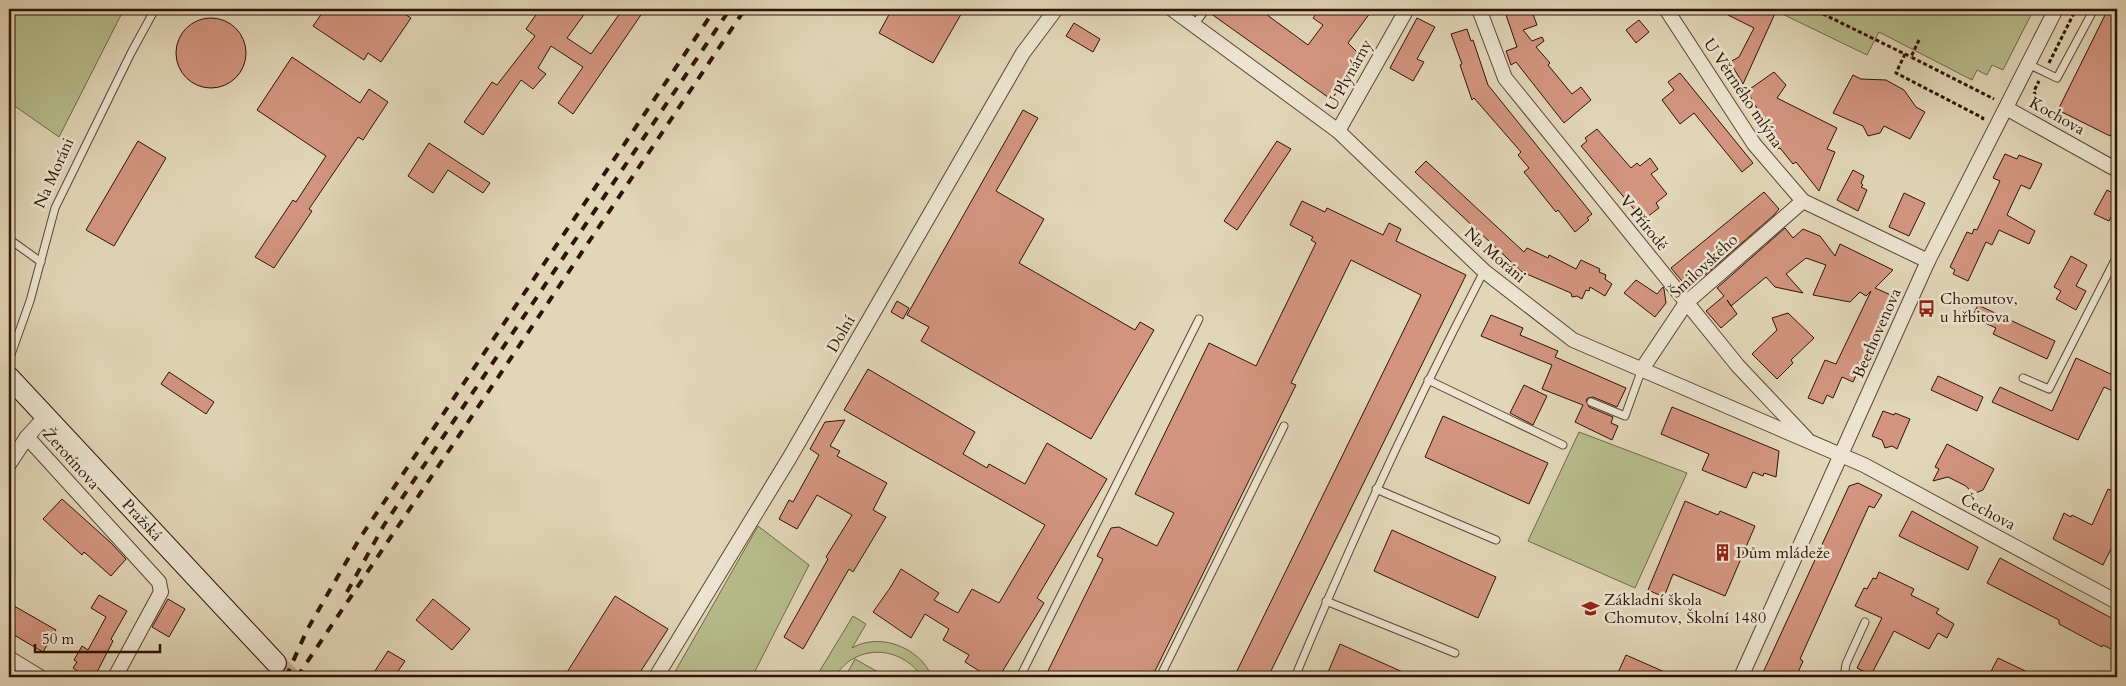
<svg xmlns="http://www.w3.org/2000/svg" width="2126" height="686" font-family="Cardo,serif">
  <rect width="100%" height="100%" fill="#e2d6b8"/>
  <filter id="stains"><feTurbulence type="fractalNoise" baseFrequency=".004" numOctaves="4"/><feColorMatrix values="0 0 0 0 .2 0 0 0 0 .09 0 0 0 0 .02 0 0 0 .5 -.17"/></filter>
  <radialGradient id="worn" r=".72"><stop offset=".6" stop-color="#630" stop-opacity="0"/><stop offset="1" stop-color="#630" stop-opacity=".3"/></radialGradient>
  <!-- green -->
  <g fill="#b7bd8c" stroke="#736848">
    <path d="M10 9H124L59 137 9 102Z"/>
    <path d="M1772 9H2034L2003 70 1992 65 1987 75 1977 70 1972 80 1879 32 1867 55Z"/>
    <path d="M1579 432 1687 473 1635 588 1528 541Z"/>
    <path d="M758 526 809 565 752 677H672Z"/>
    <path d="M853 616 866 624 852 648C879 632 920 647 932 677H922C901 645 855 643 835 677H816Z"/>
    <path d="M855 659 887 677H845Z"/>
  </g>
  <!-- building -->
  <g fill="#d39580" stroke="#2f1305">
    <path d="M325 9H397L411 18 381 62 368 53 364 60 313 26Z"/>
    <path d="M540 9H588L567 38 591 54 623 9H645L573 114 558 103 583 67 551 46 538 68 546 74 533 89 521 80 483 135 464 122 492 82 497 85 535 36 526 29Z"/>
    <path d="M892 9H964L933 63 879 33Z"/>
    <path d="M1211 9H1259L1308 45 1323 25 1313 18 1320 9H1373L1348 43 1358 53 1332 100 1210 13Z"/>
    <path d="M1504 9H1531L1537 25 1523 30 1532 41 1542 37 1544 41 1536 47 1550 63 1548 65 1572 94 1581 87 1591 100 1564 123 1516 62 1511 65 1506 51 1517 47Z"/>
    <path d="M1716 9H1777L1743 84 1730 62 1739 57 1754 28Z"/>
    <path d="M2108 9H2117V124L2110 136 2058 110Z"/>
    <path d="M1417 18 1435 27 1417 59 1424 62 1413 81 1390 68Z"/>
    <circle cx="211" cy="53" r="35"/>
    <path d="M1639 20 1649 32 1636 43 1626 30Z"/>
    <path d="M1074 23 1100 39 1093 52 1066 36Z"/>
    <path d="M1467 29 1471 41 1473 40 1488 85 1592 214 1587 218 1589 220 1575 232 1558 210 1556 212 1524 172 1529 168 1518 155 1521 152 1474 98 1472 100 1460 65 1462 64 1451 34Z"/>
    <path d="M292 57 360 103 369 89 388 102 363 140 358 137 309 209 312 211 274 268 255 257 293 200 296 202 326 156 257 110Z"/>
    <path d="M1774 72 1786 85 1777 98 1837 128 1827 149 1835 152 1819 191 1796 162 1793 164 1780 148 1777 149 1767 136 1771 133 1747 91Z"/>
    <path d="M1680 73 1753 163 1742 172 1694 113 1680 124 1662 100 1674 90 1668 82Z"/>
    <path d="M1853 75 1861 79 1886 80 1904 90 1916 107 1925 112 1910 139 1884 126 1880 133 1868 136 1863 126 1833 113Z"/>
    <path d="M1023 110 1038 118 996 191 1044 219 1019 263 1135 330 1140 322 1154 330 1091 439 921 341 929 327 907 315Z"/>
    <path d="M1597 129 1631 168 1637 163 1640 166 1650 158 1658 169 1651 174 1667 194 1656 203 1659 208 1643 220 1581 146 1587 141 1585 138Z"/>
    <path d="M138 141 166 158 114 246 86 230Z"/>
    <path d="M1277 141 1291 149 1237 230 1224 221Z"/>
    <path d="M429 143 490 183 483 193 448 170 433 193 408 176Z"/>
    <path d="M2005 154 2017 159 2019 155 2042 164 2030 189 2021 185 2007 215 2035 231 2029 244 1999 230 1992 245 1986 242 1968 281 1953 274 1955 270 1950 267 1967 232 1972 234 1974 229 1977 230 2000 181 1993 178Z"/>
    <path d="M1426 161 1524 252 1527 248 1548 258 1549 255 1576 269 1581 260 1600 269 1599 272 1606 275 1605 279 1612 284 1605 296 1590 287 1589 291 1586 290 1582 299 1577 296 1572 297 1571 293 1522 272 1415 172Z"/>
    <path d="M1853 170 1864 176 1861 183 1863 185 1861 187 1867 190 1858 211 1837 200Z"/>
    <path d="M2107 190 2117 196V205L2109 221 2094 214Z"/>
    <path d="M1764 192 1779 209 1774 215 1705 275 1704 273 1693 282 1682 281 1671 268Z"/>
    <path d="M1904 193 1925 203 1909 236 1889 227Z"/>
    <path d="M1302 201 1325 212 1327 208 1383 235 1389 223 1401 229 1396 241 1466 275 1268 677H1234L1421 295 1351 260 1291 383 1296 385 1152 677H1045L1103 559 1097 556 1111 528 1119 527 1157 546 1174 513 1135 494 1209 343 1256 366 1316 243 1311 240 1313 237 1290 225Z"/>
    <path d="M1785 228 1793 238 1803 229 1820 236 1835 256 1840 244 1893 270 1875 288 1893 296 1853 382 1842 377 1833 398 1827 395 1823 404 1808 398 1825 360 1836 364 1871 291 1866 296 1860 292 1850 302 1813 295 1826 265 1806 258 1786 274 1803 293 1775 287 1766 277 1731 306 1727 300 1737 314 1721 328 1706 311 1724 296 1717 288Z"/>
    <path d="M2071 256 2087 265 2076 286 2086 291 2076 310 2056 299 2061 291 2054 287Z"/>
    <path d="M1636 280 1657 294 1663 287 1664 289 1666 303 1655 317 1624 293Z"/>
    <path d="M897 301 909 308 903 319 891 312Z"/>
    <path d="M1978 305 2055 341 2047 359 1993 334 1996 328 1972 317Z"/>
    <path d="M1788 313 1814 338 1791 360 1793 363 1777 379 1752 354 1777 330 1772 318Z"/>
    <path d="M1491 315 1523 328 1520 335 1558 351 1555 357 1626 388 1617 407 1593 397 1588 398 1586 400 1589 407 1613 417 1611 423 1618 426 1612 440 1575 422 1583 405 1542 389 1552 365 1481 336Z"/>
    <path d="M2076 358 2117 377V393L2104 387 2078 440 1992 402 2000 387 2052 411Z"/>
    <path d="M868 369 975 432 963 454 987 468 989 464 1025 484 1047 443 1107 479 1037 598 1044 603 999 677H989L965 662 969 655 943 640 949 629 925 614 911 638 873 612 890 588 901 569 939 593 934 600 958 613 972 589 999 603 1045 525 844 410Z"/>
    <path d="M169 372 214 402 206 414 161 384Z"/>
    <path d="M1938 376 1983 397 1977 411 1931 390Z"/>
    <path d="M1524 385 1547 396 1533 425 1510 413Z"/>
    <path d="M1672 407 1779 451 1776 477 1764 473 1763 476 1753 472 1746 488 1702 470 1709 454 1661 434Z"/>
    <path d="M1883 411 1894 415 1895 413 1910 419 1897 449 1892 446 1885 448 1882 440 1872 436Z"/>
    <path d="M1443 416 1548 463 1529 504 1425 457Z"/>
    <path d="M845 420 830 446 840 451 837 456 887 483 873 510 886 517 853 572 849 569 803 649 784 637 828 559 826 557 852 515 817 495 797 529 779 519 789 500 793 502 819 455 810 449 825 422Z"/>
    <path d="M1947 444 1994 469 1983 490 1973 494 1966 486 1948 477 1933 481 1939 469 1935 467Z"/>
    <path d="M1858 483 1882 495 1874 508 1869 506 1858 530 1800 659 1803 661 1796 677H1761L1849 486Z"/>
    <path d="M2108 489 2117 493V537L2103 565 2053 539 2064 513 2071 517 2072 515 2092 525Z"/>
    <path d="M62 499 110 542 126 559 111 576 84 552 82 555 43 519Z"/>
    <path d="M1685 501 1718 515 1720 511 1755 526 1725 596 1673 574 1664 597 1648 590Z"/>
    <path d="M1912 511 1978 547 1968 570 1899 536Z"/>
    <path d="M1392 530 1496 577 1478 618 1374 571Z"/>
    <path d="M2000 558 2117 621V652L2103 645 2102 647 2059 624V620L1987 583Z"/>
    <path d="M1879 572 1914 589 1911 595 1939 609 1936 613 1954 624 1947 638 1938 633 1929 649 1894 631 1871 675 1857 668 1882 618 1855 606 1864 588 1867 589 1873 578 1876 579Z"/>
    <path d="M99 595 127 611 111 639 113 641 97 672 96 677H87L73 668 77 662 74 660 82 646 88 650 106 617 91 608Z"/>
    <path d="M615 596 668 629 637 677H564Z"/>
    <path d="M168 599 185 609 169 637 152 627Z"/>
    <path d="M433 599 470 629 452 650 416 620Z"/>
    <path d="M9 603 56 630 43 652 9 632Z"/>
    <path d="M1340 644 1414 677H1326Z"/>
    <path d="M388 651 405 661 394 677H371Z"/>
    <path d="M1626 655 1676 677H1616Z"/>
    <path d="M1998 658 2038 677H1988Z"/>
  </g>
  <g fill="none" stroke-linecap="round" stroke-linejoin="round">
    <!-- secondary-tunnel -->
    <path stroke="#beaf94" stroke-width="20" stroke-dasharray="20 10" stroke-linecap="butt" d="M276 663 290 677"/>
    <defs>
      <g id="lane">
        <path d="M1194 25 1206 9"/>
        <path d="M2028 64 2057 78 2094 9"/>
        <path d="M9 239 41 262"/>
        <path d="M9 360 30 301 55 208 131 53 155 9"/>
        <path d="M2023 378 2049 389 2117 256"/>
        <path d="M1428 380 1563 445"/>
        <path d="M1591 402 1625 416 1642 369"/>
        <path d="M1376 489 1496 540"/>
        <path d="M1326 601 1455 653"/>
        <path d="M1020 677 1199 319"/>
        <path d="M1160 677 1284 426"/>
        <path d="M1295 677C1352 539 1415 404 1484 271"/>
        <path d="M1844 677 1846 664 1865 622"/>
      </g>
      <g id="street">
        <path d="M1172 9 1338 131 1484 271 1573 340 1864 465 2117 602"/>
        <path d="M1479 9 1505 78 1738 366 1806 438"/>
        <path d="M1666 9 1754 144 1803 201 1928 261"/>
        <path d="M2006 108 2117 170"/>
        <path d="M1338 131 1407 9"/>
        <path d="M1642 369 1686 303 1803 201"/>
        <path d="M27 437 159 582 161 592 115 677"/>
        <path d="M9 464 27 437 45 417"/>
        <path d="M9 658 40 677"/>
        <path d="M656 677 790 457 1023 53 1056 9"/>
        <path d="M1741 677 1928 261 2056 9"/>
      </g>
      <path id="secondary" d="M9 377 276 663"/>
    </defs>
    <!-- lane casing -->
    <use href="#lane" stroke="#5c4432" stroke-width="9"/>
    <!-- street casing -->
    <use href="#street" stroke="#5c4432" stroke-width="16"/>
    <!-- secondary casing -->
    <use href="#secondary" stroke="#2f1305" stroke-width="22"/>
    <!-- path -->
    <g stroke="#2f1305" stroke-width="3" stroke-dasharray="4 2.5" stroke-linecap="butt">
      <path d="M1823 14 1911 57"/>
      <path d="M1919 40 1911 57 1994 99"/>
      <path d="M1905 54 1896 73 1983 118 1982 120"/>
      <path d="M2049 63 2076 9"/>
      <path d="M2037 102 2034 91 2039 81"/>
    </g>
    <!-- lane -->
    <use href="#lane" stroke="#ece4d1" stroke-width="7"/>
    <!-- street -->
    <use href="#street" stroke="#ece4d1" stroke-width="14"/>
    <!-- secondary -->
    <use href="#secondary" stroke="#ece4d1" stroke-width="20"/>
    <!-- rail -->
    <g stroke="#2f1305" stroke-width="4" stroke-dasharray="9 9" stroke-linecap="butt">
      <path d="M347 592 384 525 730 9"/>
      <path d="M286 677 307 630 360 538 715 9"/>
      <path d="M297 677 745 9"/>
    </g>
  </g>
  <!-- icons -->
  <defs>
    <symbol id="bus-bare" viewBox="-9 -9 18 18"><path d="M-5-6H5V4H4V6H2V4H-2V6H-4V4H-5ZM-3.5-4V0h7V-4ZM-3.5 1.2v1.5H-2V1.2ZM2 1.2v1.5H3.5V1.2Z" fill="#8f2418" stroke="#ece4d1" stroke-width="2.5" paint-order="stroke"/></symbol>
    <symbol id="building-bare" viewBox="-9 -9 18 18"><path d="M-4-6H4V6H1V3H-1V6H-4ZM-2.5-4.3h1.7v1.8h-1.7ZM.8-4.3h1.7v1.8H.8ZM-2.5-1h1.7V.8h-1.7ZM.8-1h1.7V.8H.8Z" fill="#8f2418" stroke="#ece4d1" stroke-width="2.5" paint-order="stroke"/></symbol>
    <symbol id="school-bare" viewBox="-9 -9 18 18"><path d="M0-5L7-2L0 1L-7-2ZM-4 1L0 2.5L4 1V4Q0 6-4 4Z" fill="#8f2418" stroke="#ece4d1" stroke-width="2.5" paint-order="stroke"/></symbol>
  </defs>
  <g fill-rule="evenodd">
    <use href="#bus-bare" x="1914" y="296" width="25" height="25"/>
    <use href="#building-bare" x="1710" y="540" width="25" height="25"/>
    <use href="#school-bare" x="1578" y="596" width="25" height="25"/>
  </g>
  <g text-anchor="middle" dominant-baseline="central" stroke-width="5" stroke-linejoin="round" paint-order="stroke">
    <!-- street labels -->
    <g font-size="16" fill="#2f1305" stroke="#ece4d1">
      <text transform="translate(1349 75) rotate(-61)">U Plynárny</text>
      <text transform="translate(1743 93) rotate(56)">U Větrného mlýna</text>
      <text transform="translate(2057 116) rotate(29)">Kochova</text>
      <text transform="translate(54 173) rotate(-66)">Na Moráni</text>
      <text transform="translate(1644 223) rotate(51)">V Přírodě</text>
      <text transform="translate(1495 255) rotate(41)">Na Moráni</text>
      <text transform="translate(1704 266) rotate(-43)">Šmilovského</text>
      <text transform="translate(1877 333) rotate(-66)">Beethovenova</text>
      <text transform="translate(841 334) rotate(-60)">Dolní</text>
      <text transform="translate(71 459) rotate(48)">Žerotínova</text>
      <text transform="translate(1988 512) rotate(28)">Čechova</text>
      <text transform="translate(142 520) rotate(47)">Pražská</text>
    </g>
    <!-- poi labels -->
    <g font-size="16" fill="#2f1305" stroke="#ece4d1" text-anchor="start">
      <text x="1940" y="299">Chomutov,<tspan x="1940" dy="18">u hřbitova</tspan></text>
      <text x="1736" y="553">Dům mládeže</text>
      <text x="1604" y="600">Základní škola<tspan x="1604" dy="18">Chomutov, Školní 1480</tspan></text>
    </g>
  </g>
  <!-- margin -->
  <rect width="2126" height="686" fill="none" stroke="#e2d6b8" stroke-width="30"/>
  <rect x="10" y="10" width="2106" height="666" fill="none" stroke="#2f1305" stroke-width="2.5"/>
  <rect x="15" y="15" width="2096" height="656" fill="none" stroke="#2f1305"/>
  <!-- scale -->
  <path d="M35 644v8h125v-8" fill="none" stroke="#2f1305" stroke-width="2.5"/>
  <text x="42" y="644" font-size="15" fill="#2f1305" stroke="#ece4d1" stroke-width="4" paint-order="stroke">50 m</text>
  <rect width="100%" height="100%" filter="url(#stains)"/>
  <rect width="100%" height="100%" fill="url(#worn)"/>
</svg>
